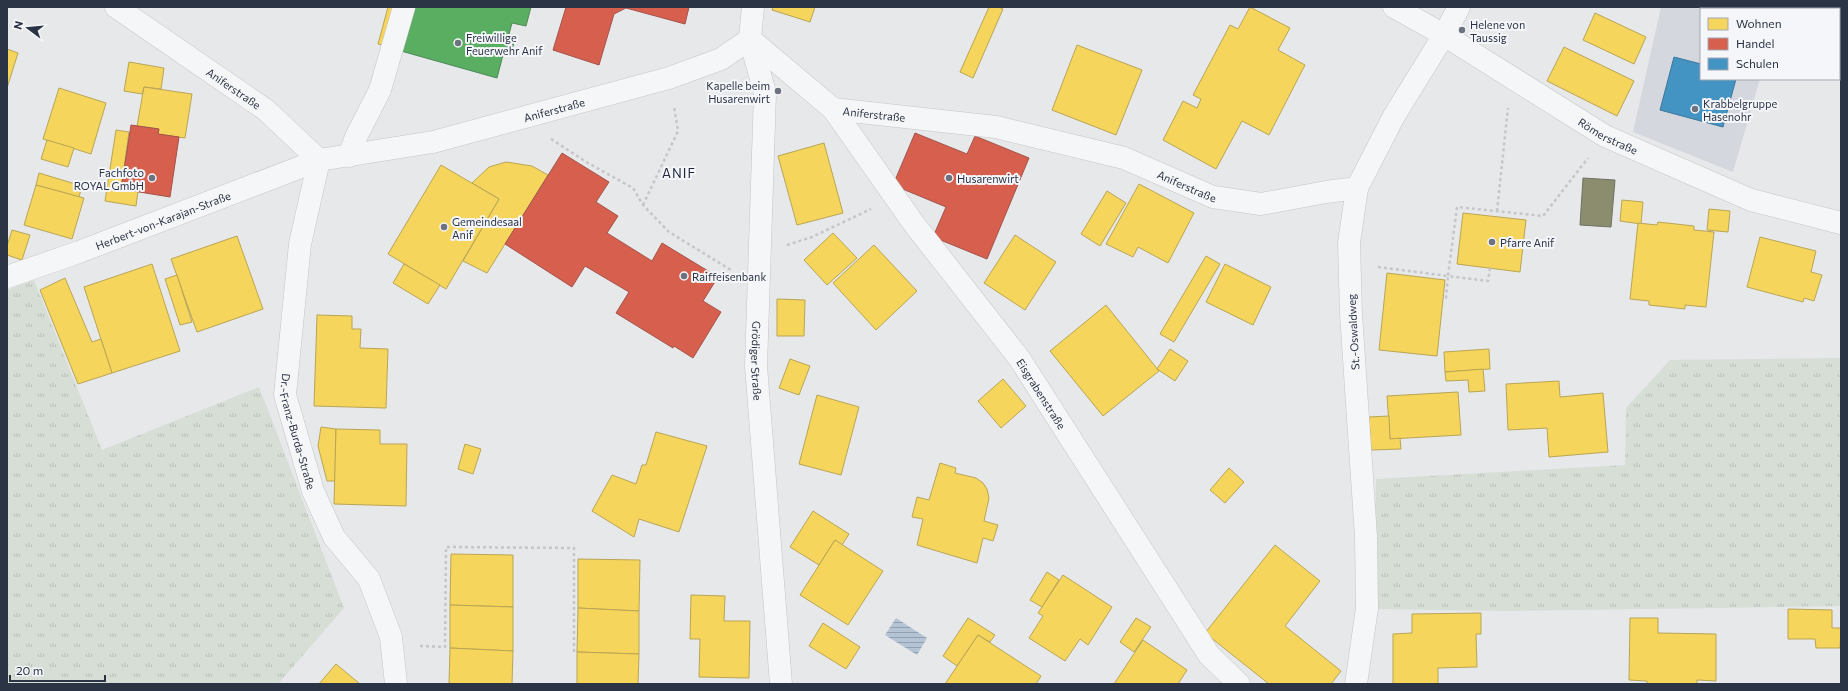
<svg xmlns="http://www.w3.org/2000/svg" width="1848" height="691" font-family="Commissioner,sans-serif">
  <defs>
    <pattern id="grass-tufts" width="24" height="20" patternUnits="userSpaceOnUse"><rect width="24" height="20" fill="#d6ded6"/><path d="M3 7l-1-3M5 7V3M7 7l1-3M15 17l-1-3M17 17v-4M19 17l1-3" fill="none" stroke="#b8bfb9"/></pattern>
    <pattern id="water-rules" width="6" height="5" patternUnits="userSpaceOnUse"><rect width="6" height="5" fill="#b4c4d5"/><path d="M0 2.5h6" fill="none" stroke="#93a0af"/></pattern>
  </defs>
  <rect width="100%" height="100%" fill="#e6e8ea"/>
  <!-- built -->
  <path fill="#d4d7dd" d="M1661 7H1777V9H1701V79H1760L1733 172 1633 132Z"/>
  <!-- grass -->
  <g fill="url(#grass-tufts)">
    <path d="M34 280 102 450 259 387 344 608 278 684H7V290Z"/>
    <path d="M1841 358V606L1511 611 1374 609 1376 479 1625 465 1626 408 1670 360Z"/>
  </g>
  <!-- water -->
  <path fill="url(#water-rules)" d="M896 618 927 638 917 655 885 635Z"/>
  <!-- homes -->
  <g fill="#f6d55c" stroke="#b9a555">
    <path d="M388 7H398L387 46 378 44Z"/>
    <path d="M773 7H815L810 22 772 10Z"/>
    <path d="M989 7H999L1003 9 973 78 960 72Z"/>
    <path d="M1250 7 1290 28 1278 50 1305 65 1269 135 1242 121 1216 169 1163 140 1183 101 1197 108 1201 99 1193 95 1230 25 1238 29Z"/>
    <path d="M1595 13 1646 37 1634 64 1583 40Z"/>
    <path d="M1077 45 1142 70 1116 135 1052 110Z"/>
    <path d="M1564 47 1634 81 1617 116 1547 81Z"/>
    <path d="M7 49 18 53 7 88Z"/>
    <path d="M129 62 164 68 161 89 144 87 142 94 124 91Z"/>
    <path d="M144 87 192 94 185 138 158 134 159 129 137 126Z"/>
    <path d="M59 88 106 103 91 154 43 139Z"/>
    <path d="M116 130 129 132 121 189 138 191 136 206 105 201Z"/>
    <path d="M47 140 74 148 68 167 41 159Z"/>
    <path d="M824 143 843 213 797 225 778 156Z"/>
    <path d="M506 162 532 166 548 175 487 273 463 261 499 199 472 183 489 167Z"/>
    <path d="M441 165 499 199 446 289 388 254Z"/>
    <path d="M39 173 82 186 79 197 36 185Z"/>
    <path d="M1139 184 1194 213 1168 263 1138 247 1133 257 1106 244Z"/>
    <path d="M36 185 84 198 72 239 24 225Z"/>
    <path d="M1107 191 1126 203 1100 246 1081 234Z"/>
    <path d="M1622 200 1643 202 1641 224 1620 221Z"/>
    <path d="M1709 209 1730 211 1728 232 1707 230Z"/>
    <path d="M1463 213 1526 220 1520 272 1457 264Z"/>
    <path d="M1658 222 1694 226V230L1714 232 1706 307 1685 305V309L1649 305V301L1630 299 1638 223 1657 225Z"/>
    <path d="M12 230 30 235 22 260 7 255V246Z"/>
    <path d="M833 233 857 258 827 285 804 260Z"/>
    <path d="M1015 235 1056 262 1025 310 984 283Z"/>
    <path d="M237 236 263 309 197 332 171 259Z"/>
    <path d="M1760 237 1816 251 1811 272 1822 275 1814 301 1804 298 1803 302 1747 287Z"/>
    <path d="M874 245 917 291 876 330 833 283Z"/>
    <path d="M1206 256 1220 264 1174 342 1160 334Z"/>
    <path d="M152 264 180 351 112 373 84 287Z"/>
    <path d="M404 264 440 285 428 304 393 283Z"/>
    <path d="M1225 264 1271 287 1253 325 1206 302Z"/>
    <path d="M1387 273 1445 280 1437 356 1379 350Z"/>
    <path d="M177 275 192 322 180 325 165 279Z"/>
    <path d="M65 278 92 342 101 339 112 373 78 384 40 290Z"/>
    <path d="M777 299 805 300 804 336H777Z"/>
    <path d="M1106 305 1159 371 1103 416 1050 351Z"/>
    <path d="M317 315 352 316V329H361L360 348 388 349 386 408 314 406Z"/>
    <path d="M1170 349 1188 361 1175 381 1157 369Z"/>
    <path d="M1489 349 1490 369 1445 372 1444 352Z"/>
    <path d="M790 359 810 366 799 395 779 388Z"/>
    <path d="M1483 369 1485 391 1469 392 1468 380 1446 381 1445 372Z"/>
    <path d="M1003 379 1026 406 1001 428 978 401Z"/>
    <path d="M1559 381 1560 397 1603 393 1608 452 1549 457 1547 428 1508 430 1506 384Z"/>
    <path d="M1458 392 1461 435 1390 439 1387 396Z"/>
    <path d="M817 395 859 407 841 475 799 464Z"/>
    <path d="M1389 416 1390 439 1400 438 1401 449 1371 450 1369 417Z"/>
    <path d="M321 427 336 429 335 481H327L318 446Z"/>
    <path d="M336 429 380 430V444H407L406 506 334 504Z"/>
    <path d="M656 432 707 446 679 532 639 519 634 537 592 511 612 475 636 484 642 465H646Z"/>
    <path d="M465 444 481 449 473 474 458 469Z"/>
    <path d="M940 463 956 468 955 473 976 478 983 483 987 489 989 498 984 521 998 525 993 541 983 538 977 563 917 545 923 519 912 517 917 497 929 500Z"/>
    <path d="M1229 468 1244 482 1225 503 1210 490Z"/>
    <path d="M813 511 849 534 842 545 835 540 819 565 790 547Z"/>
    <path d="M835 540 883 571 848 625 800 595Z"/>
    <path d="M1275 545 1320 581 1285 626 1341 671 1331 684H1269L1205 633Z"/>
    <path d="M451 554 513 555V607L450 605Z"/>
    <path d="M578 559 640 560 639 611 578 608Z"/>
    <path d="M1047 572 1059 580 1042 607 1030 600Z"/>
    <path d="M1063 575 1112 607 1088 645 1080 639 1065 661 1029 638 1043 616 1038 613Z"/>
    <path d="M691 595 725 596 724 621H750L749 678 699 677 700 639H690Z"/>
    <path d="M450 605 513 607V651L450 648Z"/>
    <path d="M578 608 639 611V654L577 652Z"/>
    <path d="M1788 609 1832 610V628H1841L1840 648H1816L1815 639H1788Z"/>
    <path d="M1481 613V634H1476L1477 667 1438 668V684H1393V634L1412 633V614Z"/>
    <path d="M968 618 995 635 990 642 978 635 957 666 943 656Z"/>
    <path d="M1136 618 1151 627 1134 652 1120 642Z"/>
    <path d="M1630 618H1658V633L1716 634V681L1697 680V684H1647V681L1629 680Z"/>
    <path d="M823 623 860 647 846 669 809 646Z"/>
    <path d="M978 635 1041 676 1036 684H945Z"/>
    <path d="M1143 640 1187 670 1178 684H1114Z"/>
    <path d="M450 648 513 651 512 684H449Z"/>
    <path d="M577 652 639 654 638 684H577Z"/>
    <path d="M336 664 360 684H319Z"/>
  </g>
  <!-- shops -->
  <g fill="#d6604d" stroke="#a3534b">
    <path d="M566 7H689L685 24 626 8 614 14 599 65 553 50Z"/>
    <path d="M131 125 159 129 158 134 179 137 170 197 121 189Z"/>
    <path d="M915 133 967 154 975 136 1029 158 987 259 933 237 946 207 893 185Z"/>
    <path d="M562 153 609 182 596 202 618 216 607 233 652 261 662 243 718 277 703 301 721 312 693 358 674 346 673 348 616 313 629 292 585 266 572 287 505 244Z"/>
  </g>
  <!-- schools -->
  <path fill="#4393c3" stroke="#3c769d" d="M1674 57 1701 64V79H1736L1723 127 1660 110Z"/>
  <!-- public -->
  <path fill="#5aae61" stroke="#4c8959" d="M413 7H531L526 26 512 23 509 34 516 36 511 53 504 51 497 78 401 51Z"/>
  <!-- industry -->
  <path fill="#8c8c6e" stroke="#6f7262" d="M1583 178 1615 180 1611 227 1580 225Z"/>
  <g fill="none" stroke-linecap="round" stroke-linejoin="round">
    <defs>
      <g id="minor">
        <path id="s1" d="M116 7 266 110 319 160"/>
        <path id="s2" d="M753 7 750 39 765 93 756 366 781 684"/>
        <path id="s3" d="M1394 7 1444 35 1605 136 1751 200 1841 223"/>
        <path id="s4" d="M750 39 833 109 996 127 1124 158 1213 197 1261 204 1326 192 1357 188"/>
        <path id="s5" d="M833 109 914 224 1019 358 1209 655 1239 684"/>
        <path d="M349 156 356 137 380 90 404 7"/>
        <path id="s6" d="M319 160 300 244 285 395 313 491 334 537 369 579 391 637 396 684"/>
        <path id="s7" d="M7 277 79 252 319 160 433 142 669 78 721 59 750 39"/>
        <path d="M1356 684 1367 608 1366 537 1351 314 1349 243 1357 188 1394 116 1444 35 1459 7"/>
      </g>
    </defs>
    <!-- minor casing -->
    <use href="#minor" stroke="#c4c6c8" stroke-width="23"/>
    <!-- path -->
    <g stroke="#c5c6ca" stroke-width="2.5" stroke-dasharray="3 3" stroke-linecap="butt">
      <path d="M551 139 588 163 633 188 643 205 669 232 731 270"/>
      <path d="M643 205 678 131 674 106"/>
      <path d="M1497 211 1508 108"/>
      <path d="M787 245 812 237 871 209"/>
      <path d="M1378 267 1448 276 1446 298 1443 299"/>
      <path d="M1490 268 1488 281 1448 276 1457 207 1543 216 1588 158"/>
      <path d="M420 646 445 647 446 547 574 548V655"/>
    </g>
    <!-- minor -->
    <use href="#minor" stroke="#f5f6f7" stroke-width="22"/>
  </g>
  <!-- markers -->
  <g fill="#6c737f" stroke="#f4f6f9" stroke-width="1.5">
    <circle cx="1462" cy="30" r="4"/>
    <circle cx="458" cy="43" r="4"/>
    <circle cx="778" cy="91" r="4"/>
    <circle cx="1695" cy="109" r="4"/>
    <circle cx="152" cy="178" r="4"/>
    <circle cx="949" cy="178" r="4"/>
    <circle cx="444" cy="227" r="4"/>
    <circle cx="1492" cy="242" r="4"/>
    <circle cx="684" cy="276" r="4"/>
  </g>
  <g text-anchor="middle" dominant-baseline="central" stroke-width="4" stroke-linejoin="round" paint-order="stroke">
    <!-- poi labels -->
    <g font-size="11" fill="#2b3445" stroke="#f4f6f9" text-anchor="start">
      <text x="1470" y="24">Helene von<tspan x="1470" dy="13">Taussig</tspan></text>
      <text x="466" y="37">Freiwillige<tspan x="466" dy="13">Feuerwehr Anif</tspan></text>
      <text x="770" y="85" text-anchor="end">Kapelle beim<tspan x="770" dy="13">Husarenwirt</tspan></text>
      <text x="1703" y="103">Krabbelgruppe<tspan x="1703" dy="13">Hasenohr</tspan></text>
      <text x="144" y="172" text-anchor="end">Fachfoto<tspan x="144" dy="13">ROYAL GmbH</tspan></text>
      <text x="957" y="178">Husarenwirt</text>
      <text x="452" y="221">Gemeindesaal<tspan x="452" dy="13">Anif</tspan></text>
      <text x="1500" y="242">Pfarre Anif</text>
      <text x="692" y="276">Raiffeisenbank</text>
    </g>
    <!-- street labels -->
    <g font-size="11" fill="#2b3445" stroke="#f4f6f9">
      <text stroke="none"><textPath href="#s1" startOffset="143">Aniferstraße</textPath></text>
      <text stroke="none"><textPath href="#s7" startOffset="574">Aniferstraße</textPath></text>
      <text stroke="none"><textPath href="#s4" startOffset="150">Aniferstraße</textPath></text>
      <text stroke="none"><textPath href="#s3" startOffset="250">Römerstraße</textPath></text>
      <text stroke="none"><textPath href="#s4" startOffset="473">Aniferstraße</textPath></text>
      <text stroke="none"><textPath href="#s7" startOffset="166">Herbert-von-Karajan-Straße</textPath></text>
      <text transform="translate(1353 332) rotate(-93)">St.-Oswaldweg</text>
      <text stroke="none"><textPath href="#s2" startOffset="356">Grödiger Straße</textPath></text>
      <text stroke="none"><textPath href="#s5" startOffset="353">Eisgrabenstraße</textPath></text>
      <text stroke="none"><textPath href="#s6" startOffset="276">Dr.-Franz-Burda-Straße</textPath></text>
    </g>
    <!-- quarter labels -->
    <g font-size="13" letter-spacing="1" fill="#1d2536" stroke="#f4f6f9">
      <text x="679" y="173">ANIF</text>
    </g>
  </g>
  <!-- border -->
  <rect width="1848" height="691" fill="none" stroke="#2b3445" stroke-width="16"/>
  <!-- legend -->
  <rect x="1700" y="8" width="140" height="72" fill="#f4f6f9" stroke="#a4a8b1"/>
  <rect x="1708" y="18" width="20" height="12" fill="#f6d55c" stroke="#a4a8b1"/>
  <text x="1736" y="28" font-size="12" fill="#2b3445">Wohnen</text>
  <rect x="1708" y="38" width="20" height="12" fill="#d6604d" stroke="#a4a8b1"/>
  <text x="1736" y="48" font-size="12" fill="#2b3445">Handel</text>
  <rect x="1708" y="58" width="20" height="12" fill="#4393c3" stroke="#a4a8b1"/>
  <text x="1736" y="68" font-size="12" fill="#2b3445">Schulen</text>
  <!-- north arrow -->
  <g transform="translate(28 28) rotate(286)" stroke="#f4f6f9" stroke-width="3" paint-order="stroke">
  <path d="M0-3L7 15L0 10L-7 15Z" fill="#2b3445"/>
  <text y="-6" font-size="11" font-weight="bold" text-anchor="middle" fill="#2b3445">N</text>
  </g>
  <!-- scale -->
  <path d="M10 675v6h95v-6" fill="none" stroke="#2b3445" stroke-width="2"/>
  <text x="16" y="675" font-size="12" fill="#2b3445" stroke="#f4f6f9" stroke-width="3" paint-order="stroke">20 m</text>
</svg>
